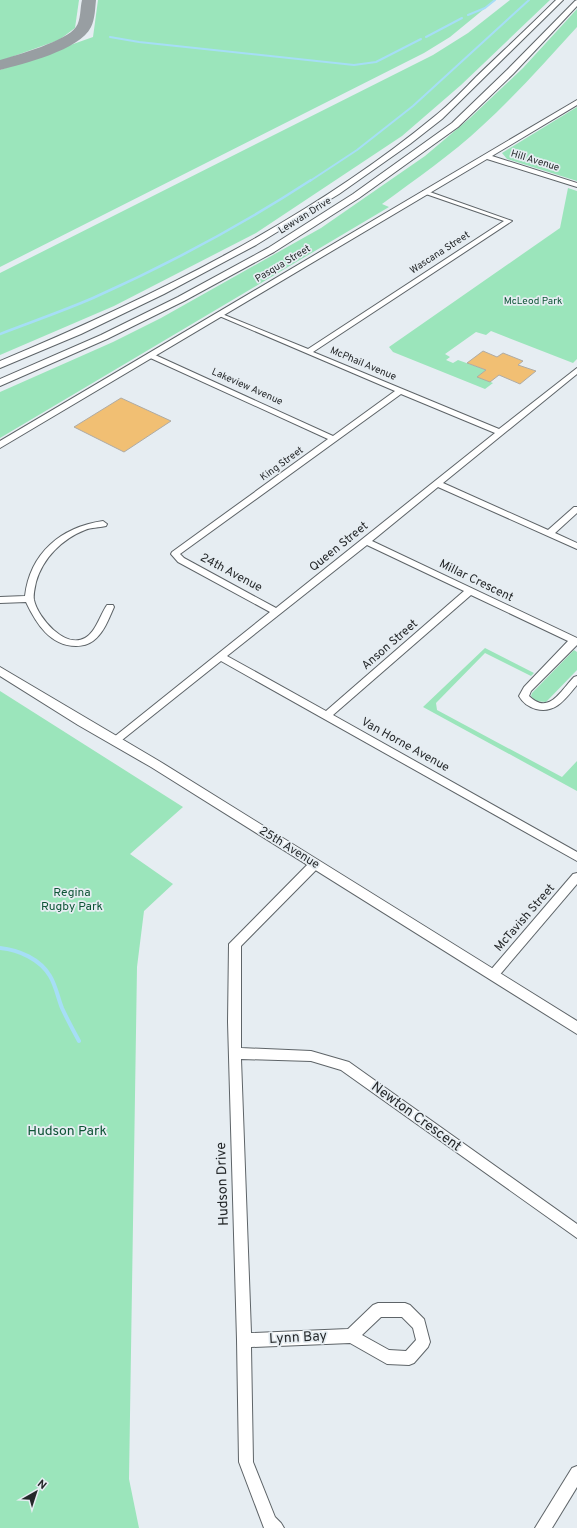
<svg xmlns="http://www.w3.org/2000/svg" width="577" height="1528" font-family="Overpass,sans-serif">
  <rect width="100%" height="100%" fill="#e6edf2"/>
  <!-- green -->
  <g fill="#9be5bb">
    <path d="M0 0H79L75 28 59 40 0 61Z"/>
    <path d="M98 0H495L450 37 424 53 0 267V70L93 37Z"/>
    <path d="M510 0H550L461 85 402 136 256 233 114 306 0 355V273L433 55 468 33Z"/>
    <path d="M577 9V27C546 61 516 95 482 126 451 155 416 179 382 204L389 207 0 438V392L113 342 161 318 321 228 425 156 470 118 523 68Z"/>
    <path d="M577 107V181L507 159 502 153Z"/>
    <path d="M568 188 577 191V359L573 363 491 331 486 335 476 332 445 354 450 357 446 360 453 363 458 360 486 370 478 377 493 383 485 389 393 352 389 347 560 228Z"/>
    <path d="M485 648 534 673 531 676 485 653 436 703 437 710 562 777 577 761V791L423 707Z"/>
    <path d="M574 650 577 652V670L546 702 535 701 531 696 532 693Z"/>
    <path d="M0 691 183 807 130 854 173 884 144 911 137 967 129 1479 139 1528H0Z"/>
  </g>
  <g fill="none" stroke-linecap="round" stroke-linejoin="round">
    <!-- stream-far2 -->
    <g stroke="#a6def6" stroke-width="2">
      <path d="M468 15 485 8 495 0"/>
      <path d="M110 37 139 42 354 65 376 62 421 39"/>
      <path d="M426 37 462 18"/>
      <path d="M310 181 357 150 413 106 529 0"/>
    </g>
    <!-- stream-far1 -->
    <path stroke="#a6def6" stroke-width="2.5" d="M0 334C31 322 63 311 93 298 169 264 242 225 311 180"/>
    <!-- stream -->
    <path stroke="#a6def6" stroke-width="4" d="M0 948C19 950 40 959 50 976 56 986 58 998 62 1008 67 1019 73 1030 79 1041"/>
    <!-- taxiway -->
    <path fill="#989ea2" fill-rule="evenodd" d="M82 0H96C95 9 95 19 91 27 80 50 23 64 0 70V60C17 55 67 41 76 27 81 20 80 8 82 0Z"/>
  </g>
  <!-- building -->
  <g fill="#f1bf73" stroke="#afaba4">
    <path d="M483 351 497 357 503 353 523 361 518 365 536 371 520 384 499 375 490 382 477 377 486 370 467 363Z"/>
    <path d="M121 398 171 421 124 452 74 427Z"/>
  </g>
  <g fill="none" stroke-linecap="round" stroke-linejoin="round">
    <defs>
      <g id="minor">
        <path d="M423 191H427L512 221 313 352 499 429 577 368V374L443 483 548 530 574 507H577V513L555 533 577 543V549L438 487 372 541 577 638V645L531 691 529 696C549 716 561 690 574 677L577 676V685C566 698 556 714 536 709 529 707 523 703 519 696L524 687 568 641 471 595 333 715 577 852V861L221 661 117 744 114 745 109 741 270 612 178 562 171 554 172 552 328 439 146 356 150 354H153L333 436 395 391 217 315 222 314 308 349 504 221 423 193ZM401 394 495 433 276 608 184 558 180 554ZM367 545 464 591 326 711 227 656Z"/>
        <path d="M103 521 107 524 106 526C99 528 91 527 85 530 62 539 43 558 36 582 35 587 33 594 34 600 38 618 65 649 85 638 96 632 100 615 107 605H113L114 607C109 618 104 633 93 641 89 644 82 646 76 646 50 646 36 623 26 602L0 603V597L25 596C30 553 61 527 103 521Z"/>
        <path d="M315 860 319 861 320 864 319 867 241 946V1048L311 1051 349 1062 577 1224V1238L341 1070 311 1061 241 1059 251 1333 348 1329 373 1305 378 1303H405L410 1305 424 1319 430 1342 428 1347 414 1363 409 1365 387 1364 350 1343 251 1347 253 1462 275 1517 281 1523 284 1528H264L239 1462 237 1340 228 1022 229 944 311 861ZM381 1317H402L413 1328 416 1340 406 1351 389 1350 362 1335Z"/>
        <path d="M577 873V884L497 978 493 980 489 978 487 975 489 972 573 874Z"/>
        <path d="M577 1466V1487L552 1528H535L572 1468Z"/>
      </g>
      <g id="tertiary">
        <path d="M577 100V105L492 156 577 183V187L487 159 0 448V441Z"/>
        <path d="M0 667 159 761 577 1021V1034L151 767 78 725 0 676Z"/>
      </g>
      <g id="secondary">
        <path d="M556 0H563L442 119 410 144 339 194 256 245 164 294 81 334 0 368V361C151 298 308 221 435 116 450 104 463 90 476 77 503 51 530 26 556 0Z"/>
        <path d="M577 0V6L513 74 458 127 359 198 274 252 184 301 107 339 0 386V379L101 335 178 297 268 248 353 194 452 123 507 70 575 1Z"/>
      </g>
    </defs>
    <!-- minor casing -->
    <use href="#minor" stroke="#5e6468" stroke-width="2"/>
    <!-- tertiary casing -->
    <use href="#tertiary" stroke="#5e6468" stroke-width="2"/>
    <!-- secondary casing -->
    <use href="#secondary" stroke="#5e6468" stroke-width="2"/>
    <!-- minor -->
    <use href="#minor" fill="#fff" fill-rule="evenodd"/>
    <!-- tertiary -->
    <use href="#tertiary" fill="#fff" fill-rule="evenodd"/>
    <!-- secondary -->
    <use href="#secondary" fill="#fff" fill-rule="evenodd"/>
  </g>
  <g text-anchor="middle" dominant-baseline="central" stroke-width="3.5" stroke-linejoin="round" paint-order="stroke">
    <!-- far-street labels -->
    <g font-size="10" fill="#25282a" stroke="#e6edf2">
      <text transform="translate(535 161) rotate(17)">Hill Avenue</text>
      <text transform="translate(305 216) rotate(-32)">Lewvan Drive</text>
      <text transform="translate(440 253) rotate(-33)">Wascana Street</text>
      <text transform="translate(283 264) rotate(-31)">Pasqua Street</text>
      <text transform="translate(363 364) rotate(23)">McPhail Avenue</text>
      <text transform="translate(247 387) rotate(24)">Lakeview Avenue</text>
      <text transform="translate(282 464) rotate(-36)">King Street</text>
    </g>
    <!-- far-park labels -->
    <g font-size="10" fill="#0e5436" stroke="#e6edf2">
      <text x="533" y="301">McLeod Park</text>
    </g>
    <!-- street labels -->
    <g font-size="12" fill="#25282a" stroke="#e6edf2">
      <text transform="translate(339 547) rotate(-39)">Queen Street</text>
      <text transform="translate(231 573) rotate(28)">24th Avenue</text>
      <text transform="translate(476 581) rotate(26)">Millar Crescent</text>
      <text transform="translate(390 645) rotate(-41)">Anson Street</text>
      <text transform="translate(405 745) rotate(29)">Van Horne Avenue</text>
      <text transform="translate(289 848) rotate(32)">25th Avenue</text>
      <text transform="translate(525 918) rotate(-49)">McTavish Street</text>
    </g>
    <!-- park labels -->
    <g font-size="12" fill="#0e5436" stroke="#e6edf2">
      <text x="72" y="893">Regina<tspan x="72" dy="14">Rugby Park</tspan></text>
    </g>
    <!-- near-street labels -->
    <g font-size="14" fill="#25282a" stroke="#e6edf2">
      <text transform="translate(416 1117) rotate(36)">Newton Crescent</text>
      <text transform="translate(223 1184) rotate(-92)">Hudson Drive</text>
      <text transform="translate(298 1338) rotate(-3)">Lynn Bay</text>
    </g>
    <!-- near-park labels -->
    <g font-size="14" fill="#0e5436" stroke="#e6edf2">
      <text x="67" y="1131">Hudson Park</text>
    </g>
  </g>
  <!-- north arrow -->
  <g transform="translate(36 1492) rotate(39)" stroke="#e6edf2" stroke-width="3" paint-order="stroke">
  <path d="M0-3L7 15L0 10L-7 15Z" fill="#25282a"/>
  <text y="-6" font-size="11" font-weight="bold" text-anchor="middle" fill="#25282a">N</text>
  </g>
</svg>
